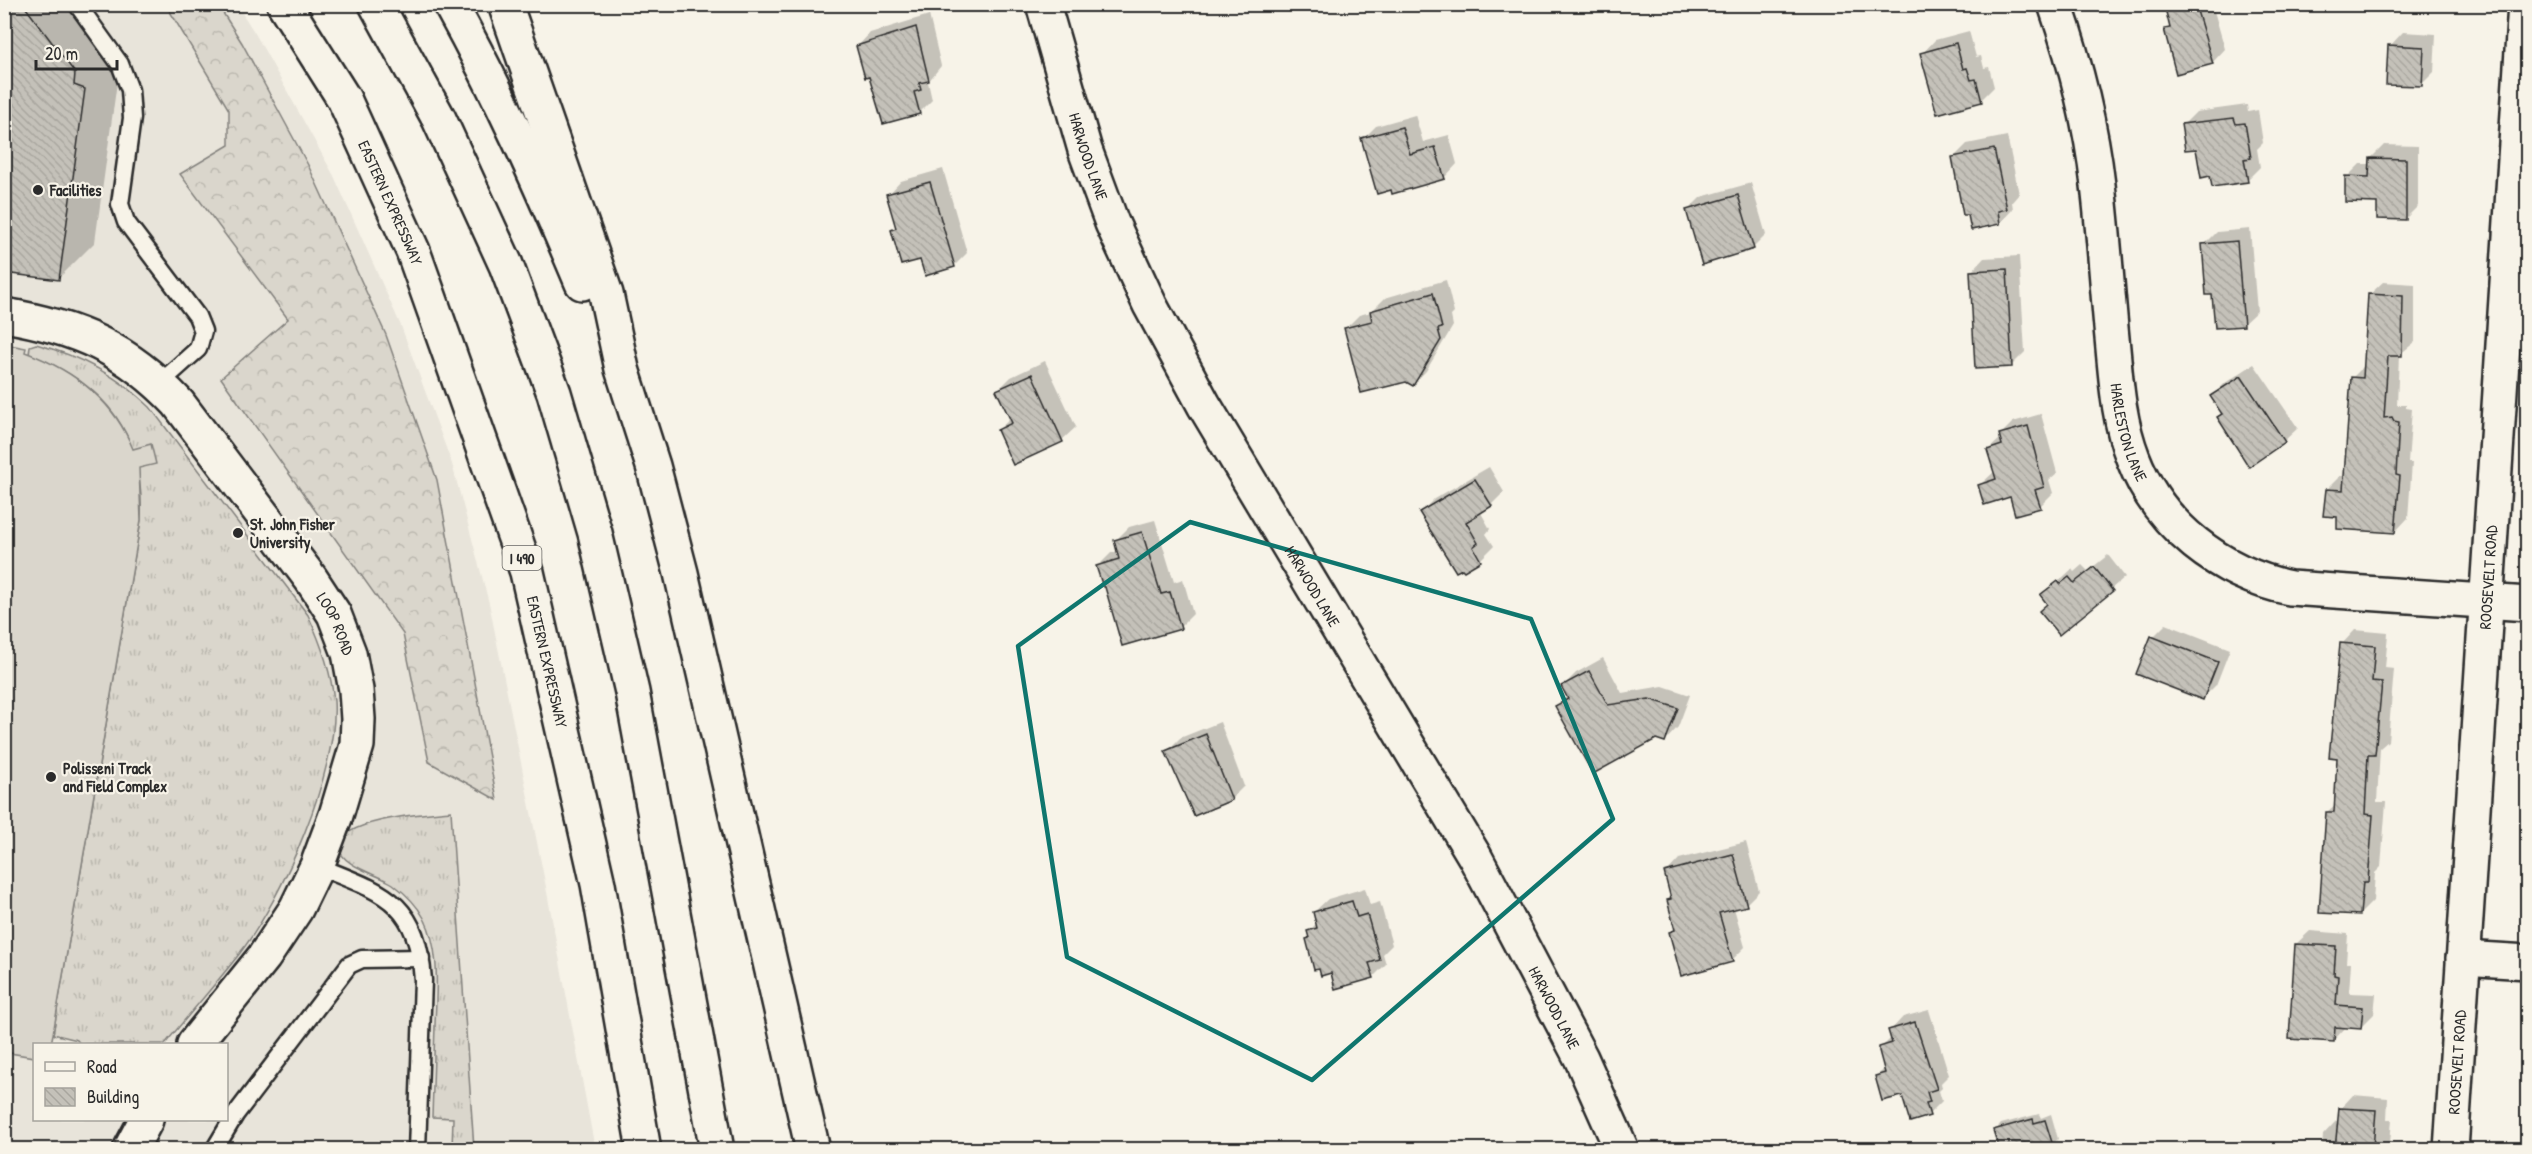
<svg xmlns="http://www.w3.org/2000/svg" width="2532" height="1154" font-family="'Patrick Hand',sans-serif">
  <defs>
    <pattern id="grass-tufts" width="24" height="20" patternUnits="userSpaceOnUse" patternTransform="scale(1.5)"><rect width="24" height="20" fill="#dad6cc"/><path d="M3 7l-1-3M5 7V3M7 7l1-3M15 17l-1-3M17 17v-4M19 17l1-3" fill="none" stroke="#bbb8af"/></pattern>
    <pattern id="forest-crowns" width="20" height="18" patternUnits="userSpaceOnUse" patternTransform="scale(1.5)"><rect width="20" height="18" fill="#dad6cc"/><path d="M2 6a3 3 0 1 1 6 0M12 15a3 3 0 1 1 6 0" fill="none" stroke="#bbb8af"/></pattern>
    <pattern id="building-back-hatch" width="6" height="6" patternUnits="userSpaceOnUse" patternTransform="scale(1.5)"><rect width="6" height="6" fill="#c4c1b9"/><path d="M-1 5l2 2M0 0l6 6M5-1l2 2" fill="none" stroke="#a9a69f"/></pattern>
  </defs>
  <rect width="100%" height="100%" fill="#f7f3e8"/>
  <filter id="ink" filterUnits="userSpaceOnUse"><feTurbulence type="fractalNoise" baseFrequency=".0167" numOctaves="2"/><feDisplacementMap in="SourceGraphic" scale="12" xChannelSelector="R" yChannelSelector="G"/><feConvolveMatrix kernelMatrix="1 2 1 2 8 2 1 2 1" color-interpolation-filters="sRGB"/></filter>
  <g filter="url(#ink)">
    <!-- built -->
    <path fill="#e8e4da" fill-rule="evenodd" d="M5 5H237L256 35 334 176 401 326 452 464 489 603 546 887 595 1149 5 1150ZM34 1044H226V1120H34Z"/>
    <!-- grass -->
    <g fill="url(#grass-tufts)" stroke="#82807c" stroke-width="1.5">
      <path d="M36 344C80 356 117 375 150 407L308 615C321 643 331 670 334 701 339 770 282 899 240 953 216 984 189 1014 165 1044H80L77 1040 53 1034 141 520C145 434 107 385 29 354L30 346Z"/>
      <path d="M451 811 474 1149H452L453 1118 432 1117C433 1087 434 1056 435 1026 436 990 441 951 424 918 417 905 405 893 393 884 380 875 340 866 339 847 338 819 431 813 451 811Z"/>
    </g>
    <!-- forest -->
    <path fill="url(#forest-crowns)" stroke="#82807c" stroke-width="1.5" d="M166 5H218L242 43 308 165 386 335 437 480 497 800 429 762 403 634 221 378 288 319 180 174 229 145V110Z"/>
    <!-- pitch -->
    <path fill="#dad6cc" stroke="#82807c" stroke-width="1.5" d="M5 344 26 348 25 352C73 370 114 401 133 449L151 444 156 464 139 468 141 520 53 1034 51 1044H34V1057L4 1052Z"/>
    <!-- shadow -->
    <g fill="#0003">
      <path d="M4 4H87L111 36 110 48 121 53 95 242 58 279Z"/>
      <path d="M2166 4H2212L2225 49 2212 63 2166 30 2171 25Z"/>
      <path d="M929 15 941 66 928 82 932 100 919 113 870 75 857 47 870 33Z"/>
      <path d="M1969 31 1976 57 1981 56 1984 68 1989 67 1994 87 1981 100 1922 54 1935 40Z"/>
      <path d="M2403 32 2436 34 2434 72 2421 85 2390 46Z"/>
      <path d="M2247 105 2248 112 2258 110 2263 143 2257 149 2260 167 2247 180 2211 175 2198 147 2183 125 2196 112Z"/>
      <path d="M1415 115 1423 142 1449 135 1457 164 1444 178 1363 139 1376 126Z"/>
      <path d="M2007 136 2019 194 2012 202 2013 209 2000 223 1954 157 1967 144Z"/>
      <path d="M2384 145 2418 146V206L2405 219 2347 177 2360 164H2371V158Z"/>
      <path d="M943 169 967 253 954 266 921 258 893 230 897 226 888 195 901 181Z"/>
      <path d="M1751 183 1766 235 1753 248 1688 210 1701 197Z"/>
      <path d="M2250 229 2257 311 2243 324 2204 245 2217 232Z"/>
      <path d="M2019 256 2025 352 2011 366 1971 272 1984 258Z"/>
      <path d="M1446 280 1454 313 1451 316 1453 326 1426 371 1413 384 1346 328 1359 315 1371 312 1385 298Z"/>
      <path d="M2383 282 2415 284V342L2399 355 2397 405H2406V408L2412 409 2408 463H2412L2408 518 2395 532 2339 515 2327 489 2340 476H2346L2352 378 2366 364 2369 295Z"/>
      <path d="M1045 361 1076 427 1062 440 1013 463 998 430 1011 418 998 390 1011 377Z"/>
      <path d="M2254 364 2298 428 2284 441 2249 464 2219 417 2223 413 2212 397 2225 383Z"/>
      <path d="M2041 414 2057 473 2049 480 2053 493 2040 506 1980 485 1995 471 1988 450 2001 438 2000 435 2013 422Z"/>
      <path d="M1489 467 1504 492 1491 505 1480 511 1490 529 1486 534 1494 546 1480 560 1464 569 1421 512 1434 499Z"/>
      <path d="M1155 520 1174 582 1183 579 1193 614 1180 627 1106 585 1098 566 1111 553 1118 551 1115 541 1129 527Z"/>
      <path d="M2108 555 2125 577 2059 633 2049 603 2042 596 2072 569 2074 572 2082 565 2088 571Z"/>
      <path d="M2166 624 2230 649 2216 685 2203 698 2153 637Z"/>
      <path d="M2355 630 2388 633 2385 668 2394 669 2388 741 2380 748 2377 802H2386L2381 867 2375 873 2373 901 2360 914 2327 812 2336 804 2342 644Z"/>
      <path d="M1603 658 1622 693 1663 686 1690 695 1678 727 1665 741 1557 706 1567 696 1562 687 1576 673Z"/>
      <path d="M1220 722 1244 786 1231 799 1167 751 1180 738Z"/>
      <path d="M1746 842 1759 891 1746 904 1734 908 1745 947 1732 960 1671 932 1676 927 1668 900 1672 896 1666 873 1679 859Z"/>
      <path d="M1365 888 1370 905 1380 902 1392 945 1383 954 1386 964 1373 977 1307 939 1310 936 1309 931 1317 923 1314 912 1328 899Z"/>
      <path d="M2310 931 2348 934 2346 963H2351L2349 993 2376 994 2374 1014 2361 1027 2347 1026 2333 1041 2296 944Z"/>
      <path d="M1929 1010 1949 1075 1941 1083 1942 1088 1939 1091 1942 1101 1929 1114 1876 1077 1885 1068 1881 1048 1892 1037 1890 1031 1903 1017Z"/>
      <path d="M2353 1095 2388 1098 2387 1119H2392L2390 1144 2385 1150H2322L2323 1135 2336 1121 2339 1122 2340 1109Z"/>
      <path d="M2528 1102V1150H2525Z"/>
      <path d="M2039 1114 2041 1118 2051 1114 2058 1139 2052 1145 2037 1150H2000L1995 1131 2001 1124Z"/>
    </g>
    <!-- building -->
    <g fill="url(#building-back-hatch)" stroke="#2b2b2b" stroke-width="1.5">
      <path d="M4 4H23L75 73 74 85 85 89 59 280 4 273Z"/>
      <path d="M2164 4H2195L2213 64 2176 74 2164 29 2170 28Z"/>
      <path d="M916 27 929 81 919 83 921 90 914 92 920 114 883 124 869 77 865 78 856 46Z"/>
      <path d="M1956 43 1963 69 1967 68 1971 80 1976 79 1982 102 1937 114 1920 53Z"/>
      <path d="M2388 45 2424 47 2422 86 2386 85Z"/>
      <path d="M2234 118 2236 124 2245 123 2251 158 2244 159 2248 182 2212 187 2210 176 2201 178 2196 149 2185 150 2181 124Z"/>
      <path d="M1402 127 1410 154 1435 147 1445 179 1392 194 1391 190 1377 194 1361 138Z"/>
      <path d="M1994 149 2007 209 1998 211 2000 224 1971 230 1968 215H1963L1952 157Z"/>
      <path d="M2370 158 2406 159V220L2377 219V203L2345 202V176L2369 177Z"/>
      <path d="M930 182 955 267 925 276 920 260 901 265 891 230 896 228 886 194Z"/>
      <path d="M1738 195 1754 249 1702 265 1686 210Z"/>
      <path d="M2237 241 2244 326 2215 328 2212 295H2206L2202 244Z"/>
      <path d="M2007 269 2012 367 1975 369 1970 271Z"/>
      <path d="M1433 293 1442 328 1438 329 1441 340 1413 386 1406 382 1361 393 1344 328 1372 321 1370 311Z"/>
      <path d="M2368 294 2403 296 2402 356H2388L2384 418 2392 417 2394 421 2399 422 2396 475 2400 476 2395 533 2337 529V517L2323 516 2326 489 2343 490 2351 377 2363 378Z"/>
      <path d="M1032 374 1063 442 1013 465 997 430 1012 423 996 390Z"/>
      <path d="M2241 376 2285 442 2249 467 2217 417 2222 414 2210 396Z"/>
      <path d="M2028 426 2044 487 2035 490 2041 508 2015 515 2010 497 1984 505 1978 485 1996 479 1987 450 2002 445 1999 434Z"/>
      <path d="M1475 479 1492 506 1466 522 1478 543 1473 547 1481 561 1464 571 1462 569 1456 572 1419 512Z"/>
      <path d="M1142 532 1161 594 1170 592 1181 629 1122 646 1105 587H1103L1096 566 1119 559 1114 540Z"/>
      <path d="M2094 567 2113 591 2059 635 2039 611 2047 604 2040 595 2058 581 2060 584 2069 577 2074 583Z"/>
      <path d="M2151 636 2218 662 2203 700 2136 674Z"/>
      <path d="M2340 643 2375 646 2372 681 2382 682 2375 755H2368L2365 814 2373 815 2368 882H2363L2360 915 2319 913 2326 812H2334L2337 758 2329 757Z"/>
      <path d="M1589 671 1608 705 1649 699 1678 708 1665 742 1656 739 1593 774 1555 706 1568 699 1561 686Z"/>
      <path d="M1206 734 1232 800 1194 816 1165 751Z"/>
      <path d="M1733 854 1747 906 1719 913 1733 962 1681 976 1669 932 1675 930 1667 900 1671 899 1664 872Z"/>
      <path d="M1352 901 1357 917 1367 914 1380 960 1369 963 1374 978 1335 989 1331 973 1321 976 1319 969 1314 970 1306 939 1309 938 1307 931 1317 928 1313 912Z"/>
      <path d="M2295 944 2336 946 2334 975 2338 976 2336 1005 2363 1007 2361 1029 2335 1027 2334 1042 2289 1039Z"/>
      <path d="M1915 1022 1937 1089 1927 1092 1930 1102 1926 1103 1930 1116 1910 1122 1902 1096 1882 1101 1875 1076 1885 1073 1879 1051V1047L1892 1043 1888 1030Z"/>
      <path d="M2339 1108 2376 1110 2373 1149H2335Z"/>
      <path d="M2033 1119 2034 1123 2045 1120 2054 1149H1999L1993 1130Z"/>
    </g>
    <g fill="none" stroke-linecap="round" stroke-linejoin="round">
      <defs>
        <g id="service">
          <path d="M77 4 120 64 130 90 132 118 120 204 126 222 197 316 203 331 198 349 159 384"/>
          <path d="M317 866C384 893 417 900 423 980L417 1150"/>
          <path d="M214 1150 235 1115 349 965 362 959 421 958"/>
        </g>
        <g id="minor">
          <path id="s1" d="M1043 4 1085 150 1112 223 1150 305 1204 405 1475 857 1581 1058 1622 1150"/>
          <path id="s2" d="M2055 4C2075 62 2091 124 2098 185 2104 236 2107 287 2112 338 2116 379 2118 420 2133 458 2159 526 2220 573 2290 588L2528 604"/>
          <path id="s3" d="M4 315C77 327 127 349 178 403L311 579 334 614 349 653 356 690 358 719 357 745 336 815 317 866 296 909 264 957 194 1044"/>
          <path d="M2463 958 2528 962"/>
          <path d="M130 1150 146 1120"/>
          <path id="s4" d="M2451 1150 2525 4"/>
        </g>
        <g id="motorway">
          <path id="s5" d="M284 4 344 99 413 251 527 572 598 884 644 1150"/>
          <path d="M376 4 439 119 506 265 554 393 595 533 632 692 717 1150"/>
          <path d="M450 4C501 96 541 186 582 283"/>
          <path d="M505 4 606 294 622 369 653 466 681 573 813 1150"/>
        </g>
      </defs>
      <!-- service casing -->
      <use href="#service" stroke="#2b2b2b" stroke-width="21"/>
      <!-- minor casing -->
      <use href="#minor" stroke="#2b2b2b" stroke-width="38"/>
      <!-- motorway casing -->
      <use href="#motorway" stroke="#2b2b2b" stroke-width="38"/>
      <!-- service -->
      <use href="#service" stroke="#f7f3e8" stroke-width="16"/>
      <!-- minor -->
      <use href="#minor" stroke="#f7f3e8" stroke-width="33"/>
      <!-- motorway -->
      <use href="#motorway" stroke="#f7f3e8" stroke-width="33"/>
    </g>
  </g>
  <!-- marked area -->
  <path fill="none" stroke="#0f766e" stroke-width="4.5" stroke-linejoin="round" d="M1190 522 1531 619 1613 819 1312 1080 1067 957 1018 646Z"/>
  <!-- markers -->
  <g fill="#2b2b2b" stroke="#f7f3e8" stroke-width="2">
    <circle cx="38" cy="190" r="6"/>
    <circle cx="238" cy="533" r="6"/>
    <circle cx="51" cy="777" r="6"/>
  </g>
  <g text-anchor="middle" dominant-baseline="central" stroke-width="4.5" stroke-linejoin="round" paint-order="stroke">
    <!-- shield labels -->
    <rect fill="#f7f3e8" stroke="#686764" stroke-width="1.5" x="502.5" y="546" width="39" height="24" rx="4.5"/>
    <g font-size="15" font-weight="bold" fill="#2b2b2b">
      <text x="522" y="558">I 490</text>
    </g>
    <!-- street labels -->
    <g font-size="16" fill="#2b2b2b" stroke="#f7f3e8">
      <text stroke="none"><textPath href="#s1" startOffset="159">HARWOOD LANE</textPath></text>
      <text stroke="none"><textPath href="#s5" startOffset="226">EASTERN EXPRESSWAY</textPath></text>
      <text stroke="none"><textPath href="#s2" startOffset="436">HARLESTON LANE</textPath></text>
      <text stroke="none"><textPath href="#s4" startOffset="574">ROOSEVELT ROAD</textPath></text>
      <text stroke="none"><textPath href="#s1" startOffset="645">HARWOOD LANE</textPath></text>
      <text stroke="none"><textPath href="#s3" startOffset="471">LOOP ROAD</textPath></text>
      <text stroke="none"><textPath href="#s5" startOffset="712">EASTERN EXPRESSWAY</textPath></text>
      <text stroke="none"><textPath href="#s1" startOffset="1131">HARWOOD LANE</textPath></text>
      <text stroke="none"><textPath href="#s4" startOffset="88">ROOSEVELT ROAD</textPath></text>
    </g>
    <!-- poi labels -->
    <g font-size="16" font-weight="bold" fill="#2b2b2b" stroke="#f7f3e8" text-anchor="start">
      <text x="50" y="190">Facilities</text>
      <text x="250" y="524">St. John Fisher<tspan x="250" dy="18">University</tspan></text>
      <text x="63" y="768">Polisseni Track<tspan x="63" dy="18">and Field Complex</tspan></text>
    </g>
  </g>
  <!-- margin -->
  <rect width="2532" height="1154" fill="none" stroke="#f7f3e8" stroke-width="24"/>
  <rect x="12" y="12" width="2508" height="1130" fill="none" stroke="#2b2b2b" stroke-width="2" filter="url(#ink)"/>
  <!-- legend -->
  <rect x="33" y="1043" width="195" height="78" fill="#f7f3e8" stroke="#a5a39c" stroke-width="1.5"/>
  <rect x="45" y="1062" width="30" height="9" fill="#f7f3e8" stroke="#a5a39c" stroke-width="1.5"/>
  <text x="87" y="1073" font-size="18" fill="#2b2b2b">Road</text>
  <rect x="45" y="1088" width="30" height="18" fill="url(#building-back-hatch)" stroke="#a5a39c" stroke-width="1.5"/>
  <text x="87" y="1103" font-size="18" fill="#2b2b2b">Building</text>
  <!-- scale -->
  <path d="M36 60v9h81v-9" fill="none" stroke="#2b2b2b" stroke-width="3"/>
  <text x="45" y="60" font-size="18" fill="#2b2b2b" stroke="#f7f3e8" stroke-width="4.5" paint-order="stroke">20 m</text>
</svg>
